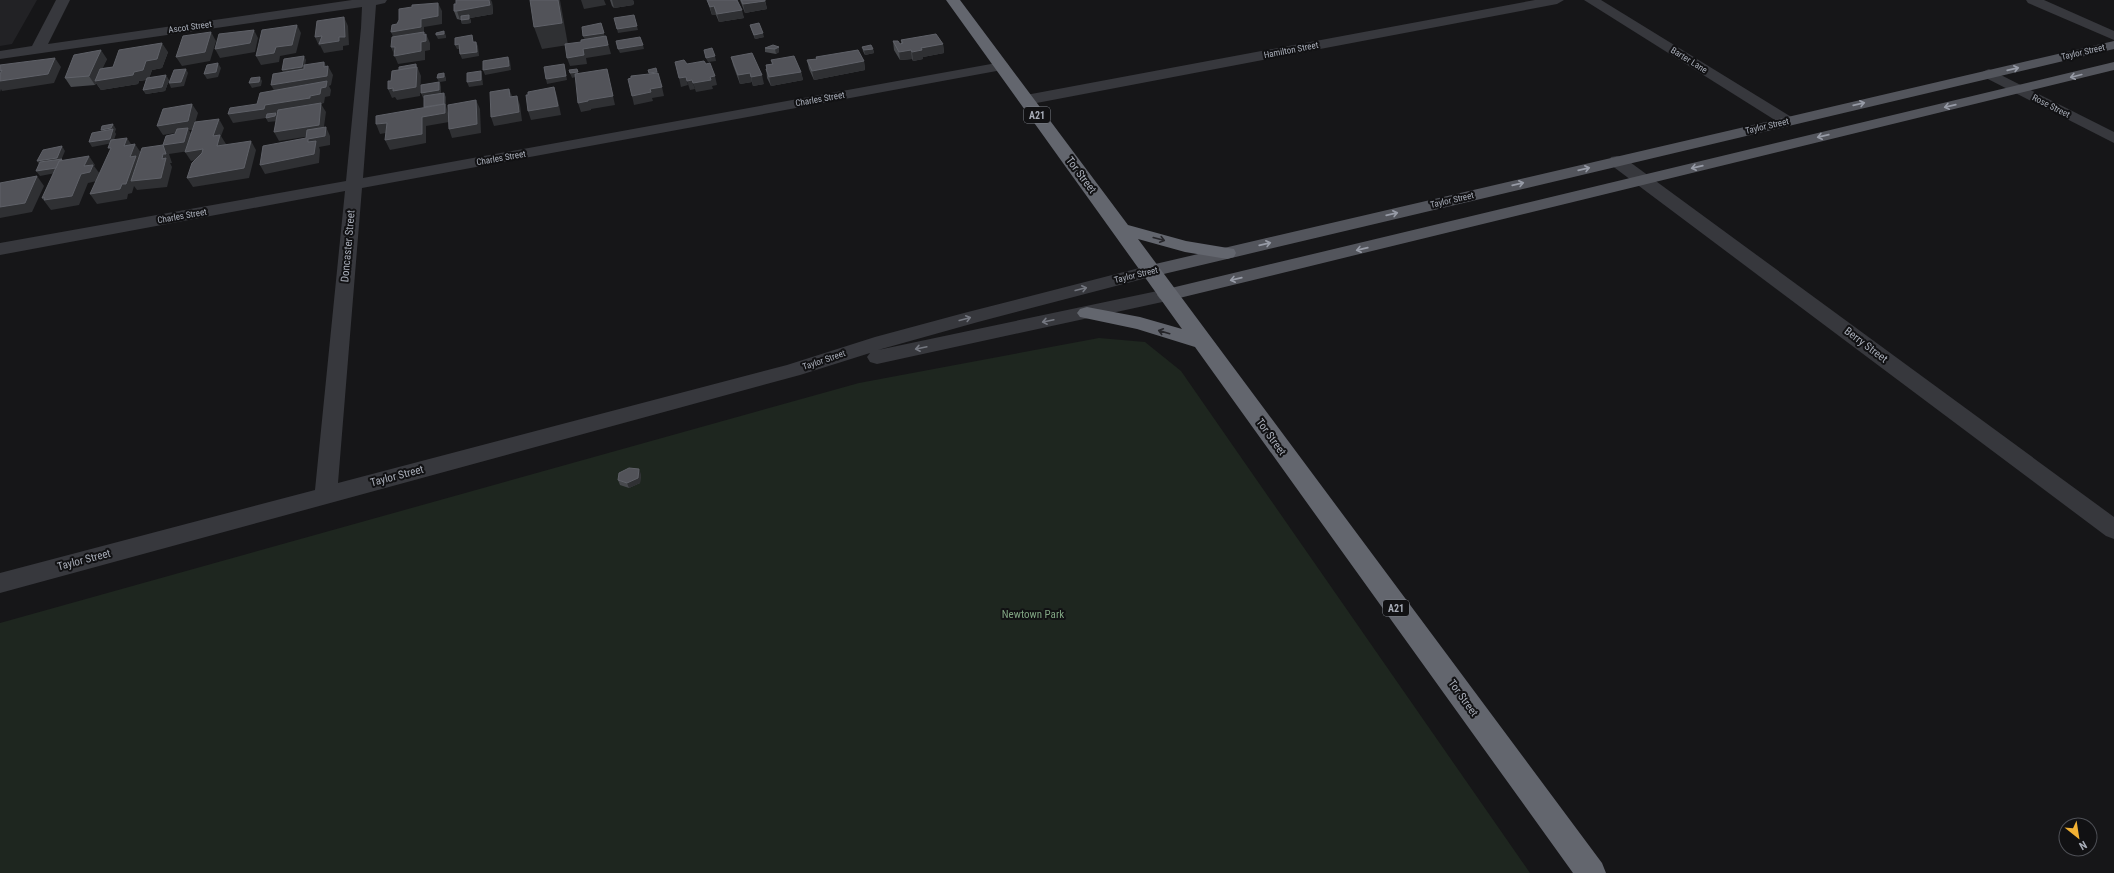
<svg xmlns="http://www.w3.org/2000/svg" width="2114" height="873" font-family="'Roboto Condensed',sans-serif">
  <rect width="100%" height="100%" fill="#161618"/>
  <!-- built -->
  <path fill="#222225" d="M0 0H37L12 44 0 46Z"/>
  <!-- green -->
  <path fill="#1e261f" d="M1099 338 1145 342 1181 371 1530 873H0V623L859 383Z"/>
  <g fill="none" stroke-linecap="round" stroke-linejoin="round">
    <!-- minor -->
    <g fill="#37383d" fill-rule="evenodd">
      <path d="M56 0H70L48 44 352 0H387L385 3 376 5 363 178 1002 62 1007 63 1009 66 1007 69 1002 70 362 188 338 483 787 365 875 337 964 313 1151 265 1158 267 1160 271 1158 275 978 322 878 350 1167 289 1174 291 1177 295 1174 299 1167 301 877 364 870 362 867 357 870 353 800 375 0 593V573L315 490 345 191 0 255V243L346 181 361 28 362 7 0 59V51L32 46Z"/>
      <path d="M1535 0H1564L1557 4 1026 105 1021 103 1018 100 1021 97 1026 95Z"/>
      <path d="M1584 0H1601L1793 118 1795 121 1793 124H1781Z"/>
      <path d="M2026 0H2044L2114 31V40L2028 3Z"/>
      <path d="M1989 69 2114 132V143L1984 77 1981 74 1984 71Z"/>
      <path d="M1617 156 1623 157 2114 517V539L2106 536 1611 165 1609 161 1611 157Z"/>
    </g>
    <!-- major -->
    <g fill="#53555c" fill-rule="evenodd">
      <path d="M2114 41V49L1151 277 1144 275 1142 271 1144 267 1151 265Z"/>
      <path d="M2114 62V70L1167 301 1160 299 1157 295 1160 291 1167 289Z"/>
    </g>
    <!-- highway -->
    <path fill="#63666e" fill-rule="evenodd" d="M946 0H960L1128 225 1186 241 1234 249 1236 253 1234 257 1227 259 1185 252 1138 239 1602 863 1606 873H1573L1195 347 1137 329 1080 317 1077 313 1080 309 1087 307 1140 317 1182 329Z"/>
  </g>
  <!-- wall -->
  <g fill="#47494d">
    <path d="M610 0H633L634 3 633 5 614 8 612 6Z"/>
    <path d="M707 0H737L744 18 719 22 716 15H712Z"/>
    <path d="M740 0H765L767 9 745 13Z"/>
    <path d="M492 2 493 14 470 18 471 23 462 24 461 20 457 19 454 11Z"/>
    <path d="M750 25 764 37 755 39 751 29Z"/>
    <path d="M901 40 943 44 944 53 923 57V59L913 61 912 59 900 60 894 50 893 41 900 44H901Z"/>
    <path d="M773 45 779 52 776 54 765 52V48Z"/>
    <path d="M862 47 873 49 874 53 865 55 863 51Z"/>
    <path d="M168 52 162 68 152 70 149 78 169 80 165 91 146 94 143 90 146 80 139 81 138 84 101 90 96 83 95 85 71 87 65 78 107 59 102 68 113 67Z"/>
    <path d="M731 57 764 84 753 86 752 82 740 84 733 65Z"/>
    <path d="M816 57 864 61 865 70 814 80 809 69 807 60 816 59Z"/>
    <path d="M771 60 801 72 803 80 771 86 767 78 766 65 772 64Z"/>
    <path d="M641 474 640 483 629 488 620 485 618 480Z"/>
  </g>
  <!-- shaded-wall -->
  <g fill="#2f3033">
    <path d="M489 0H491L492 2 493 14 470 18 471 23 462 24 461 20 469 18 460 20 457 11Z"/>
    <path d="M558 0H560L568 45 542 49 534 27Z"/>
    <path d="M581 0H604L606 5 584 9Z"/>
    <path d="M612 0H633L634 3 633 5 614 8Z"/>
    <path d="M765 1 767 9 745 13 743 4Z"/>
    <path d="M438 3 442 11V24L424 27V32L426 37V34L430 43V50L425 51V60L398 64 391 47 395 41 391 32 421 19Z"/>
    <path d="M714 6 716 15H712L710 7Z"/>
    <path d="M742 10 744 18 719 22 717 14Z"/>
    <path d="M634 15 638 30 618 33 617 29Z"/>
    <path d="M344 17 348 26 349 45 343 46V50L324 53 320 45 319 46 315 37 322 36 339 37Z"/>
    <path d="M601 23 605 37 585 40 583 36Z"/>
    <path d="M297 25 301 33 296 53 280 56 279 62 261 65 256 56 276 47Z"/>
    <path d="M254 30 258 38 255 52 220 58 215 49Z"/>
    <path d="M444 31 446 36V38L438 39 436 35Z"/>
    <path d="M211 32 216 41 210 61 182 66 176 57Z"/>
    <path d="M763 33 764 37 755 39 754 35Z"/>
    <path d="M606 36 611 54 586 58 587 64 570 66 567 58Z"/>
    <path d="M476 42 478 46 479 56 462 59 460 54Z"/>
    <path d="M162 43 168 52 162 68 152 70 149 79 139 81 138 84 101 90 96 83 95 85 89 76 101 50 107 59 97 81 146 61Z"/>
    <path d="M459 44 461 49H457L455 45Z"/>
    <path d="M943 44 944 53 923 57V59L913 61 912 52 921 48Z"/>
    <path d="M643 45 644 49 620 53 618 49Z"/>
    <path d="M779 47V52L776 54 775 49Z"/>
    <path d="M873 49 874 53 865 55 864 50Z"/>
    <path d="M911 50 912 59 900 60 899 52Z"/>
    <path d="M304 56 306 60 304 72 284 75 282 70Z"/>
    <path d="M715 56 716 61 708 62 706 58Z"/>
    <path d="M508 57 510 61 511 70 485 75 483 70Z"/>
    <path d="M55 58 61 67 54 83 2 91 1 89 0 92V71Z"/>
    <path d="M864 61 865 70 814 80 812 71Z"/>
    <path d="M324 62 328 70V66L333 75 331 85 329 86 331 90 330 96 325 97 324 103 321 104 326 112 323 134 279 141 274 132 314 107 276 113 279 117 278 121 268 122 266 118 233 123 228 114 265 105 276 94 271 85 324 67Z"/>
    <path d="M218 63 221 68 218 77 207 79 204 74Z"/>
    <path d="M416 64 421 76 420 96 397 100 395 97 392 98 388 89Z"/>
    <path d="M564 64 565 68 567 80 547 84 546 79Z"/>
    <path d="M186 69 188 73 184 86 171 88 169 83Z"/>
    <path d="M577 69 579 76 572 78 570 73Z"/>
    <path d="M607 69 615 105 591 109V110L581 112 578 103 588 100Z"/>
    <path d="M481 71 482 76 483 85 469 87 467 82Z"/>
    <path d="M657 72 658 77 650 78 649 73Z"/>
    <path d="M801 72 803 80 771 86 769 77Z"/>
    <path d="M444 73 446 78V81L440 82 441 87V94L423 98 421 93 439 82 437 78Z"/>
    <path d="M750 73 752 82 740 84 738 75Z"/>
    <path d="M166 75 169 80 165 91 146 94 143 90Z"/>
    <path d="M762 75 764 84 753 86 751 77Z"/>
    <path d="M715 76 717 85 712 86 713 89 696 92 693 83 710 77Z"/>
    <path d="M260 77 262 81 261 86 252 88 249 83Z"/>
    <path d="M686 77 688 85 681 87 679 78Z"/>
    <path d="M692 80 695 89 690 90 687 81Z"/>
    <path d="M554 87 557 96 561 115 531 120 528 111Z"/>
    <path d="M662 87 664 96 652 98 653 101 634 105 632 96 650 89Z"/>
    <path d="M509 89 513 98 510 97Z"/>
    <path d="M444 93 446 97V106L448 113 449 122 426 126V143L390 150 385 140 422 117 426 112 424 107Z"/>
    <path d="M517 96 520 105 522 121 494 126 491 117Z"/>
    <path d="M476 100 480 109 481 133 452 138 449 129Z"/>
    <path d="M192 104 198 113 193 130H189L193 137 189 151 169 154 172 163H170L172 167 167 187 137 190 134 186 132 193 128 194 127 199 97 204 90 194 130 157 135 144 141 153 162 159 163 145 187 131 163 135 157 126Z"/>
    <path d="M219 119 224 128 221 136 226 144 222 156 217 146 213 136Z"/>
    <path d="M387 123 391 132 380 134 376 124Z"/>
    <path d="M113 124 116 129 115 132 116 134 113 143 92 147 89 142 104 135 101 130Z"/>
    <path d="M326 127 330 136V145L319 147 320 150 319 163 265 174 260 165 308 142V139Z"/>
    <path d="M127 138 133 147 124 146Z"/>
    <path d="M251 141 256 150 249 178 193 187 187 178Z"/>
    <path d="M62 146 65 151 60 163 40 166 37 161Z"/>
    <path d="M203 149 209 158 191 161 185 152Z"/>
    <path d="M89 156 95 165 94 166 100 174 97 181 88 183 79 205 51 210 42 198 84 166Z"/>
    <path d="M62 159 65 163 61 172 40 176 36 171Z"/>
    <path d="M37 176 44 186 32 212 0 218V207Z"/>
    <path d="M639 469 641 474 640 483 629 488 627 483Z"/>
  </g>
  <!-- building -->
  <g fill="#525359" stroke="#5f6168">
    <path d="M456 0H489L490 5 457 11H454V4H456Z"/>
    <path d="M530 0H558L562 23 534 27Z"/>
    <path d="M707 0H737L742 10 717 14 714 6 710 7Z"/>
    <path d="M741 0H765V1L743 4Z"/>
    <path d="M438 3V16L421 19V27L391 32 392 25 397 24 399 20V9L412 7V5Z"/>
    <path d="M469 15V19L461 20V16Z"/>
    <path d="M634 15 637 26 617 29 614 18Z"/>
    <path d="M344 17 345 37H339V41L319 44 322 36 315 37 317 21Z"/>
    <path d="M601 23 604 33 583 36 582 27Z"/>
    <path d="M759 23 763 33 754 35 750 25Z"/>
    <path d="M297 25 292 45 276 47 274 53 256 56 262 30Z"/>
    <path d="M254 30 250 43 215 49 219 34Z"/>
    <path d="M444 31V34L436 35V33Z"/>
    <path d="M211 32 205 52 176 57 183 36Z"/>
    <path d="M424 32V35L426 34V41L421 42V51L394 56 395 47H391L392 37Z"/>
    <path d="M936 34 943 44 921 48 922 50 912 52 911 50 899 52 893 41H898L900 44 903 43 901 40Z"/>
    <path d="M472 35 473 42H476L477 52 460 54 459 44 455 45V38Z"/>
    <path d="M606 36 608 45 583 49 584 55 567 58 565 44 581 42V40Z"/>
    <path d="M640 37 643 45 618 49 616 41Z"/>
    <path d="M162 43 157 59 146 61 143 70 134 72 133 75 95 81 100 69 113 67 119 50Z"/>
    <path d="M773 45 779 47 775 49 765 48Z"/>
    <path d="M871 45 873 49 864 50 862 47Z"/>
    <path d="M712 48 715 56 706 58 704 50Z"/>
    <path d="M101 50 89 76 65 78 74 55Z"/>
    <path d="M858 50 864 61 812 71 807 60 817 59 816 57Z"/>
    <path d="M752 53 762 75 751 77 750 73 738 75 731 57Z"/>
    <path d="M304 56 302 67 282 70 284 59Z"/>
    <path d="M794 56 801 72 769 77 766 69H767L766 65 773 64 771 60Z"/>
    <path d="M508 57 509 66 483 70V61Z"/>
    <path d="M55 58 48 74 0 81V74L2 70 0 71V65Z"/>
    <path d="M684 60 687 64 704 61 706 64 710 63 715 76 710 77 711 80 693 83 692 80 687 81 686 77 679 78 675 62Z"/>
    <path d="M324 62V67L328 66 327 76 271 85 273 74 304 69V65Z"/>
    <path d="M218 63 216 72 204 74 207 65Z"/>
    <path d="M416 64V67L399 70V67Z"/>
    <path d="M564 64 566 76 546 79 544 67Z"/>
    <path d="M417 67 416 87 393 91V88L388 89V81H391L392 71Z"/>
    <path d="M656 68 657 72 649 73 648 70Z"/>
    <path d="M186 69 181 82 169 83 174 70Z"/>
    <path d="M577 69 578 72 570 73 569 70Z"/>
    <path d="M607 69 613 96 588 100V101L578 103 575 74Z"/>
    <path d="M481 71V80L467 82V73Z"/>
    <path d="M444 73V77L437 78 438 74Z"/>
    <path d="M658 73 662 87 650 89 651 92 632 96 628 79 631 78V76Z"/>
    <path d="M166 75 162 87 143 90 147 78Z"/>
    <path d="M260 77 259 82 249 83 251 78Z"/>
    <path d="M327 81 326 87 321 88 320 94 310 96V98L265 105 264 109 228 114 230 108 257 104 260 93Z"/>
    <path d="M439 82V90L421 93V85Z"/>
    <path d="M554 87 558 106 528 111 526 95H528V92Z"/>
    <path d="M509 89 510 97 517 96 519 112 491 117 490 92Z"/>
    <path d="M444 93V104L424 107V96Z"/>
    <path d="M476 100 477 124 449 129 448 105Z"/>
    <path d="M321 103 319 125 274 132 278 110Z"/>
    <path d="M192 104 188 121 157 126 163 109Z"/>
    <path d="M445 104V113L422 117V134L385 140 387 123 376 124V116Z"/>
    <path d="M276 113 275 116 266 118 267 114Z"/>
    <path d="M219 119 213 136 220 135 217 146 251 141 244 168 187 178 192 163 202 153 203 149 185 152 195 122Z"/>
    <path d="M113 124 111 128 101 130 102 126Z"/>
    <path d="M326 127 325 136 308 139V142L316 141 314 154 260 165 263 146 306 138 307 130Z"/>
    <path d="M188 128 184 142 163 145 166 154H163L162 159 166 158 161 178 131 181 142 148 163 145 166 136 175 134 177 129Z"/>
    <path d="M113 129 110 139 89 142 92 133Z"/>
    <path d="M127 138 124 146 135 144 130 157 136 156 126 184H122L120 189 90 194 111 148H108L111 140Z"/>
    <path d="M62 146 57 158 37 161 43 150Z"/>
    <path d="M89 156 84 166 93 165 90 172 81 174 72 196 44 200 45 198H42L59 161Z"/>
    <path d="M62 159 61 160 59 161 56 168 36 171 40 162Z"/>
    <path d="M37 176 25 203 0 207V183Z"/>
    <path d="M629 468 639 469 638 478 627 483 618 480 619 473Z"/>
  </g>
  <!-- one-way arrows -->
  <defs><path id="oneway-shaft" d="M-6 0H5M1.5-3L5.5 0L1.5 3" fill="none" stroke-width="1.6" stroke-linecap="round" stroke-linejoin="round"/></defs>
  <g stroke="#979ba6">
    <use href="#oneway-shaft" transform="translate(2013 69) rotate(-13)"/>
    <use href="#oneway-shaft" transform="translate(2076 76) rotate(166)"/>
    <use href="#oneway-shaft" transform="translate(1859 104) rotate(-13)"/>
    <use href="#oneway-shaft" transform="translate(1950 106) rotate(167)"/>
    <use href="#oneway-shaft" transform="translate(1823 136) rotate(167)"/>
    <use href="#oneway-shaft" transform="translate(1697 167) rotate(167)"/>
    <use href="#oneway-shaft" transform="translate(1584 169) rotate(-13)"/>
    <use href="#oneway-shaft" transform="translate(1518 184) rotate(-13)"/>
    <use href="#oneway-shaft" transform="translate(1392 214) rotate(-13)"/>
    <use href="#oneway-shaft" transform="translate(1265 244) rotate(-13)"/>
    <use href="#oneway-shaft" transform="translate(1362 249) rotate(167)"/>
    <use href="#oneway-shaft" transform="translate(1236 279) rotate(167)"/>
  </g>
  <g stroke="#26262a">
    <use href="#oneway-shaft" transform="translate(1159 239) rotate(15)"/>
    <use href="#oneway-shaft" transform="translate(1164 332) rotate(-164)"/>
  </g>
  <g stroke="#757881">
    <use href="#oneway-shaft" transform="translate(1081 289) rotate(-14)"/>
    <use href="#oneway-shaft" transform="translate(965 319) rotate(-15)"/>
    <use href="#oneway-shaft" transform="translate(1048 321) rotate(168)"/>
    <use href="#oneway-shaft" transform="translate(921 348) rotate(168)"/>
  </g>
  <g text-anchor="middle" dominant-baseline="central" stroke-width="4" stroke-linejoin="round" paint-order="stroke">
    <!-- far-street labels -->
    <g font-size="9" fill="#a8adb8" stroke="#111113">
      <text transform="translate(190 27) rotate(-8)">Ascot Street</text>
      <text transform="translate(1291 50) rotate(-11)">Hamilton Street</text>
      <text transform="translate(2083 52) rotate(-13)">Taylor Street</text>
      <text transform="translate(1689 60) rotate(32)">Barter Lane</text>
      <text transform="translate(820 99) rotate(-10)">Charles Street</text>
      <text transform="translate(2051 106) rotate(27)">Rose Street</text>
      <text transform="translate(1767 126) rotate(-13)">Taylor Street</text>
      <text transform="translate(501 158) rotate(-10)">Charles Street</text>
      <text transform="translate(1452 200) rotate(-13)">Taylor Street</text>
      <text transform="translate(182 216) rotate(-10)">Charles Street</text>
      <text transform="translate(1136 275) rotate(-14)">Taylor Street</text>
      <text transform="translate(824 360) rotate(-19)">Taylor Street</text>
    </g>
    <!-- shield labels -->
    <g fill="#111113" stroke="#7b7e86" stroke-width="1">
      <rect x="1024" y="107" width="26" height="16" rx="3"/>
      <rect x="1383" y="600" width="26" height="16" rx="3"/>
    </g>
    <g font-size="10" font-weight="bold" fill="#a8adb8">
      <text x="1037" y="115">A21</text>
      <text x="1396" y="608">A21</text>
    </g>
    <!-- street labels -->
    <g font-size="11" fill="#a8adb8" stroke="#111113">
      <text transform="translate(1081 175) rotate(53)">Tor Street</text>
      <text transform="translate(348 246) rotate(-85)">Doncaster Street</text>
      <text transform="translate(1866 345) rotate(37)">Berry Street</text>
      <text transform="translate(1271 437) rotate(54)">Tor Street</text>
      <text transform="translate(397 476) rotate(-15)">Taylor Street</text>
      <text transform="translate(84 560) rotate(-15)">Taylor Street</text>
      <text transform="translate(1463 698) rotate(54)">Tor Street</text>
    </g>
    <!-- park labels -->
    <g font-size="11" fill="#7fa381" stroke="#111113">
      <text x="1033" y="614">Newtown Park</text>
    </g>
  </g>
  <!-- north arrow -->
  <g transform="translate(2078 837) rotate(150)"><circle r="19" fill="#111113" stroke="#4d4f55"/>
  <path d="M0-3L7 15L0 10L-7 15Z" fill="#f2b134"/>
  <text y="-6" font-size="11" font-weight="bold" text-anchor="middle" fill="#a8adb8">N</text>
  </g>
</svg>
